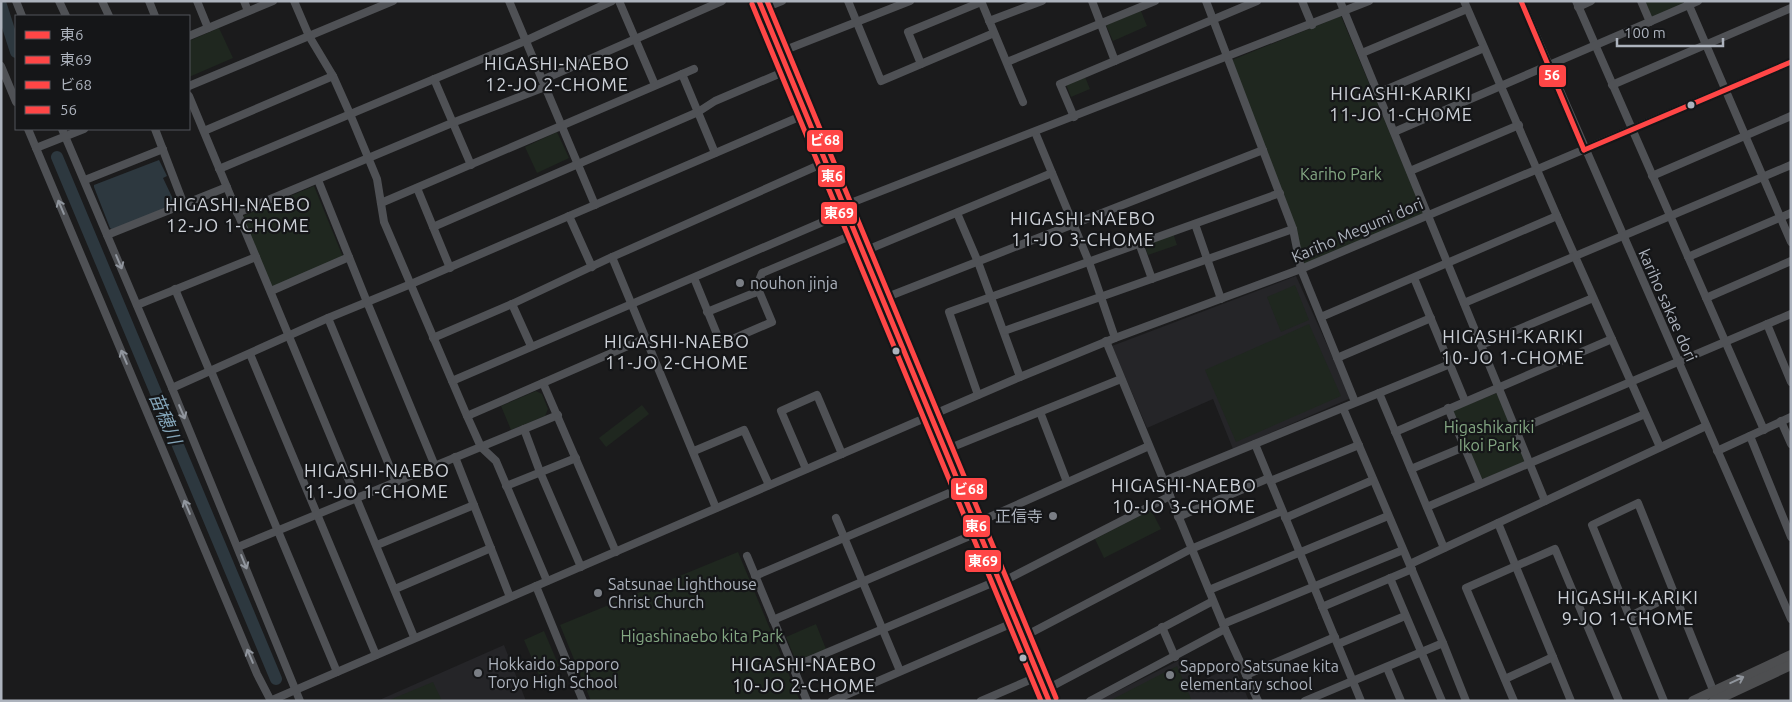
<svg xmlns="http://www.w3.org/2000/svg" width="1792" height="702" font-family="Ubuntu,'Noto Sans JP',sans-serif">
  <rect width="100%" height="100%" fill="#1b1b1c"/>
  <!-- built -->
  <g fill="#252528">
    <path d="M1296 276 1351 398 1233 449 1213 399 1147 428 1112 346Z"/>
    <path d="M504 645 526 701H377Z"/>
    <path d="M1182 659 1195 684 1234 665 1249 701H1098Z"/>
  </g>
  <!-- green -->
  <g fill="#1f271f">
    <path d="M1645 1H1683L1684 4 1652 18Z"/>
    <path d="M1141 11 1147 26 1113 41 1106 25Z"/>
    <path d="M1341 16 1424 215 1300 267 1295 228 1232 60Z"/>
    <path d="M219 28 233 58 189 77V41Z"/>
    <path d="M1085 77 1090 89 1071 97 1066 84Z"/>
    <path d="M557 132 569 158 537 173 525 147Z"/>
    <path d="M314 186 343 257 271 288 241 217Z"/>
    <path d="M1173 233 1177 245 1148 255 1144 244Z"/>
    <path d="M1295 285 1309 320 1281 332 1267 297Z"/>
    <path d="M1309 324 1341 396 1236 442 1205 370Z"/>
    <path d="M536 391 542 394 548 409 545 416 511 430 501 406Z"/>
    <path d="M1497 393 1526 461 1481 480 1452 411Z"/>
    <path d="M642 405 649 414 606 447 599 438Z"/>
    <path d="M1151 510 1161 529 1104 558 1095 539Z"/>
    <path d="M738 552 800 701H591L560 625Z"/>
    <path d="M816 624 826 649 796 661 786 637Z"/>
    <path d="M544 631 559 666 539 675 524 640Z"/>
    <path d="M1177 666 1192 701H1109Z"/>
    <path d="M433 682 442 701H387Z"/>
  </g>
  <!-- water -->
  <path fill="#2d383f" d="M159 160 167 176 163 178 173 199 171 200 173 205 113 230 110 228 94 187V185Z"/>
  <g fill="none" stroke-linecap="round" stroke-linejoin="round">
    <!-- river -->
    <g stroke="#2d383f" stroke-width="12">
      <path d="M1 5 16 52"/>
      <path d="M57 157 276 679"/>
    </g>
    <!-- minor -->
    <g stroke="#4f5155" stroke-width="8">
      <path d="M16 1 22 16"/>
      <path d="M59 1 66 16"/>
      <path d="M102 1 109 16"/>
      <path d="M149 1 155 16"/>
      <path d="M197 1 208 28"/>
      <path d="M244 1 248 11"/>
      <path d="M294 1 309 36 333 76 350 114 377 179 384 222 467 416 481 447 496 461 547 581"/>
      <path d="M509 1 595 205"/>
      <path d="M619 1 655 85"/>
      <path d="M759 1 979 532 1013 617 1049 701"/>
      <path d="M848 1 881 81 994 33"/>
      <path d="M981 1 1023 102"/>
      <path d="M1092 1 1115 61"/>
      <path d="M1206 1 1293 229 1301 269 1355 402"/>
      <path d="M1302 1 1312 25"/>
      <path d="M1340 1 1545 501"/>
      <path d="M1464 1 1557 216 1660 447"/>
      <path d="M1521 1 1791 619"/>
      <path d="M1576 1 1764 430"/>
      <path d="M1641 1 1650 22"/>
      <path d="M1688 3 1791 242"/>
      <path d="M1578 7 1591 1"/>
      <path d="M762 9 782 1"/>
      <path d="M989 21 1042 1"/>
      <path d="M189 36 273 1"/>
      <path d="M780 52 910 1"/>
      <path d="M1362 53 1467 9"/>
      <path d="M1007 62 1155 1"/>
      <path d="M921 64 908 32 981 2"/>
      <path d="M1 66 16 102"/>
      <path d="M682 74 715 153"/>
      <path d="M434 79 471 165"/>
      <path d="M542 80 722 1"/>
      <path d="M1612 85 1791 8"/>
      <path d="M189 86 393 1"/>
      <path d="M1378 93 1484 48"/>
      <path d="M189 96 414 637"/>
      <path d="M1074 117 1060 84 1257 1"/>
      <path d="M28 129 257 674 271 701"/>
      <path d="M62 129 172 388 300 701"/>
      <path d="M155 129 184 205"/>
      <path d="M204 131 333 76"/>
      <path d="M1035 132 1089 262 1115 338"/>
      <path d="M1394 132 1698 1"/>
      <path d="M36 148 84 129"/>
      <path d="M219 169 525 41 612 1"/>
      <path d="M1410 171 1519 125"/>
      <path d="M1652 176 1791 116"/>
      <path d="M85 180 163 149"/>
      <path d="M318 180 367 302 435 466"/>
      <path d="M417 188 450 268"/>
      <path d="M381 203 694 69"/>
      <path d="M843 206 1369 1"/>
      <path d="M237 213 452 123 545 87"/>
      <path d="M957 213 978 262 1020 377"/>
      <path d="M569 216 592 267"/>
      <path d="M1195 224 1221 299"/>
      <path d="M433 227 698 112 715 101 788 70"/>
      <path d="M107 235 227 187"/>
      <path d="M1139 243 1152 279"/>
      <path d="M862 252 1052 173"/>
      <path d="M612 257 716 508"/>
      <path d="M1688 257 1791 213"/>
      <path d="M694 278 721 344 772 322 759 291 707 312"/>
      <path d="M1414 278 1465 401"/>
      <path d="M175 289 210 372"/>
      <path d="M271 291 349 257"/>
      <path d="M754 293 762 273 855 234"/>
      <path d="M1706 298 1791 261"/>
      <path d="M882 299 1263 150"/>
      <path d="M1464 303 1791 165"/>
      <path d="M512 304 531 346"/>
      <path d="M137 305 256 257"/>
      <path d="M1321 317 1557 216"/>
      <path d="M328 318 396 482"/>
      <path d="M1767 324 1791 382"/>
      <path d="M1004 331 1293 229"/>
      <path d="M433 338 512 304 612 257 826 162"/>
      <path d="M1106 341 1225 629 1258 701"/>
      <path d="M1481 345 1593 298"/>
      <path d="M250 354 376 655"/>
      <path d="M1337 358 1431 318"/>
      <path d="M211 371 337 672"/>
      <path d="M452 381 846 212"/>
      <path d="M543 383 616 552"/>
      <path d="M172 388 328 318 411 284 806 114"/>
      <path d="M1379 393 1444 548"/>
      <path d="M978 395 949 312 1280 193"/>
      <path d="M1343 408 1443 643 1466 701"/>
      <path d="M1448 408 1480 484"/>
      <path d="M1040 412 1067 482"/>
      <path d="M467 416 646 338"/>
      <path d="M1781 421 1791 444"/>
      <path d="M524 429 540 472 581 567"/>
      <path d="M1517 430 1791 314"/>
      <path d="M1395 432 1612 339"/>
      <path d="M1750 436 1791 537"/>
      <path d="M1255 444 1361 701"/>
      <path d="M945 450 1121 379"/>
      <path d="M694 451 744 430 769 485"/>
      <path d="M1717 451 1791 417"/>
      <path d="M455 457 510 597"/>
      <path d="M806 469 781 411 817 395 842 454"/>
      <path d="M1411 469 1464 447"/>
      <path d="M1164 481 1450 364"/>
      <path d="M1270 481 1359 445"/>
      <path d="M506 486 576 458"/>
      <path d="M1427 507 1645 414"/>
      <path d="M1178 517 1269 478"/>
      <path d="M836 518 900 671"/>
      <path d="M1285 518 1373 480"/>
      <path d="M976 523 1149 446"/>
      <path d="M1498 523 1571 701"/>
      <path d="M377 545 474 505"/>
      <path d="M238 547 558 415"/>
      <path d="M747 556 807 701"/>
      <path d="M1410 564 1706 426"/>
      <path d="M755 576 961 488"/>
      <path d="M1390 578 1442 701"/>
      <path d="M1000 583 1170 496"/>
      <path d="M536 586 583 701"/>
      <path d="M395 589 491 548"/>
      <path d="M1209 590 1388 516"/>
      <path d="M1322 607 1412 569"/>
      <path d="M1630 616 1675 594"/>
      <path d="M773 620 979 532"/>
      <path d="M1223 624 1403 550"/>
      <path d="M1162 627 1175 657"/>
      <path d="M1021 638 1191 549 1282 511"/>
      <path d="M1338 644 1405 616"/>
      <path d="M793 667 999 580"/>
      <path d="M1387 668 1401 701"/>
      <path d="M1246 675 1335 637"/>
      <path d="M1505 679 1553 657"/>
      <path d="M1045 690 1213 601"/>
      <path d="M270 701 1020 377 1115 338 1301 269 1791 62"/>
      <path d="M832 701 1015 622"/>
      <path d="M981 701 1039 676"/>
      <path d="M1090 701 1225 629"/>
      <path d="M1305 701 1443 643"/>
      <path d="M1514 701 1466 588 1555 549 1619 701"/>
      <path d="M1664 701 1592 525 1638 503 1715 695"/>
    </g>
    <!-- major -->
    <g stroke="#4d4e50" stroke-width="10">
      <path d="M1693 701 1791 655"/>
      <path d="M1714 701 1791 665"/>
    </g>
    <defs>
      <path id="bus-1" d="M759 1 1049 701"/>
      <path id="bus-2" d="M752 4 1041 701"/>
      <path id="bus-3" d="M767 1 1056 698"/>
      <g id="bus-4">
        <path d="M1521 1 1584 150"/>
        <path d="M1584 150 1791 62"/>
      </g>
    </defs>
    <!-- bus-1 casing -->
    <use href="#bus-1" stroke="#151618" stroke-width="9"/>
    <!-- bus-2 casing -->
    <use href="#bus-2" stroke="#151618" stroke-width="9"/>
    <!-- bus-3 casing -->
    <use href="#bus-3" stroke="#151618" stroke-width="9"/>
    <!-- bus-4 casing -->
    <use href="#bus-4" stroke="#151618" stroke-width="9"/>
    <!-- bus-1 -->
    <use href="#bus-1" stroke="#ff4646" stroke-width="5"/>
    <!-- bus-2 -->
    <use href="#bus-2" stroke="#ff4646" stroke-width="5"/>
    <!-- bus-3 -->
    <use href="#bus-3" stroke="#ff4646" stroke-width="5"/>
    <!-- bus-4 -->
    <use href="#bus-4" stroke="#ff4646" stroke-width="5"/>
  </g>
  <!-- one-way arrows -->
  <defs><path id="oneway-shaft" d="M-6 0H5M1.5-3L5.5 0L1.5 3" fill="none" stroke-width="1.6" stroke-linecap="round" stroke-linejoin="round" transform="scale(1.25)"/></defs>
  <g stroke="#91969e">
    <use href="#oneway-shaft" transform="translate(61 207) rotate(-113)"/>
    <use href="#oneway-shaft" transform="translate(119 262) rotate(67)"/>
    <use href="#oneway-shaft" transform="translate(124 357) rotate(-113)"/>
    <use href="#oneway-shaft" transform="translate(182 412) rotate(67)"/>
    <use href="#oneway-shaft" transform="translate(187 507) rotate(-113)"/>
    <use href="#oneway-shaft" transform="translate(244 562) rotate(68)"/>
    <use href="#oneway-shaft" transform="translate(250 656) rotate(-113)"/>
  </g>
  <use stroke="#90959c" href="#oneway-shaft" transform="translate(1737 680) rotate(-25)"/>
  <!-- markers -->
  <g fill="#adb3bd" stroke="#151618" stroke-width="2">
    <circle cx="1691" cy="105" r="4.5"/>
    <circle cx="896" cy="351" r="4.5"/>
    <circle cx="1023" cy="658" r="4.5"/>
  </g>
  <g fill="#7a7e85" stroke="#151618" stroke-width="2">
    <circle cx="740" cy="283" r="5"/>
    <circle cx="1053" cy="516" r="5"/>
    <circle cx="598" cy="593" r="5"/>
    <circle cx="478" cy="673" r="5"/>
    <circle cx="1170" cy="675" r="5"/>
  </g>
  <g text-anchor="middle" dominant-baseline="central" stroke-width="4.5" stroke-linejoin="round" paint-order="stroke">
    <!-- park labels -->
    <g font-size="16" fill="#84a883" stroke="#151618">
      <text x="1341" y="174">Kariho Park</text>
      <text x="1489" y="427">Higashikariki<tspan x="1489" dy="18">Ikoi Park</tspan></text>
      <text x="702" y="636">Higashinaebo kita Park</text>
    </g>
    <!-- street labels -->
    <g font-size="16" fill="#adb3bd" stroke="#151618">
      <text transform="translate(1357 230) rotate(-23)">Kariho Megumi dori</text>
      <text transform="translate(1668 305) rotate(66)">kariho sakae dori</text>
    </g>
    <!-- poi labels -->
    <g font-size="16" fill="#adb3bd" stroke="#151618" text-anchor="start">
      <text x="750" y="283">nouhon jinja</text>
      <text x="1043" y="516" text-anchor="end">正信寺</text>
      <text x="608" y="584">Satsunae Lighthouse<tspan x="608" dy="18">Christ Church</tspan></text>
      <text x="488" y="664">Hokkaido Sapporo<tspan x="488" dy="18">Toryo High School</tspan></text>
      <text x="1180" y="666">Sapporo Satsunae kita<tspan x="1180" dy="18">elementary school</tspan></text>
    </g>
    <!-- neighbourhood labels -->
    <g font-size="18" letter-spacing="1" fill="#ced2d9" stroke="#151618">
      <text x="557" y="63">HIGASHI-NAEBO<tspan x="557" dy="21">12-JO 2-CHOME</tspan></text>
      <text x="1401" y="93">HIGASHI-KARIKI<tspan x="1401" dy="21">11-JO 1-CHOME</tspan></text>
      <text x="238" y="204">HIGASHI-NAEBO<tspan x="238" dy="21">12-JO 1-CHOME</tspan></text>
      <text x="1083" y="218">HIGASHI-NAEBO<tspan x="1083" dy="21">11-JO 3-CHOME</tspan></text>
      <text x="1513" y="336">HIGASHI-KARIKI<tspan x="1513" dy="21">10-JO 1-CHOME</tspan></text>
      <text x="677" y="341">HIGASHI-NAEBO<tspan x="677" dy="21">11-JO 2-CHOME</tspan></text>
      <text x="377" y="470">HIGASHI-NAEBO<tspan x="377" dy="21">11-JO 1-CHOME</tspan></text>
      <text x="1184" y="485">HIGASHI-NAEBO<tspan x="1184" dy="21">10-JO 3-CHOME</tspan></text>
      <text x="1628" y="597">HIGASHI-KARIKI<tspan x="1628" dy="21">9-JO 1-CHOME</tspan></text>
      <text x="804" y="664">HIGASHI-NAEBO<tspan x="804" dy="21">10-JO 2-CHOME</tspan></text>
    </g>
    <!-- water labels -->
    <g font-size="18" font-style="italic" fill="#83a4b8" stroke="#151618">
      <text transform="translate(166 418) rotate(67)">苗穂川</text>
    </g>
  </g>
  <g stroke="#151618" stroke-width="2">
    <rect x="1538" y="64" width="29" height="24" rx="5" fill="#ff4646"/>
    <rect x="806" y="129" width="38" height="24" rx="5" fill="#ff4646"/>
    <rect x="817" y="164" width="29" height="24" rx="5" fill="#ff4646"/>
    <rect x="820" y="201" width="38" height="24" rx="5" fill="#ff4646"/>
    <rect x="950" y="477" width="38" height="24" rx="5" fill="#ff4646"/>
    <rect x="962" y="514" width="29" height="24" rx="5" fill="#ff4646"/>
    <rect x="964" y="549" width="38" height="24" rx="5" fill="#ff4646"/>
  </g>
  <g font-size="14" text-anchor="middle" font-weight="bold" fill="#fff">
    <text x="1552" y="80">56</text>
    <text x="825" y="145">ビ68</text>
    <text x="832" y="181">東6</text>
    <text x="839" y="218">東69</text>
    <text x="969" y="494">ビ68</text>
    <text x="976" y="531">東6</text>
    <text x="983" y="566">東69</text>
  </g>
  <!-- border -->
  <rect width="1792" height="702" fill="none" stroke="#adb3bd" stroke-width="5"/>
  <!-- legend -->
  <rect x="15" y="15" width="175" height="115" fill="#151618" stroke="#52555a"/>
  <rect x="25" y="31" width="25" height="8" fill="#ff4646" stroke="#52555a"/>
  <text x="60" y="40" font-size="15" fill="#adb3bd">東6</text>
  <rect x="25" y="56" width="25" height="8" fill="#ff4646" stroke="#52555a"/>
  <text x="60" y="65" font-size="15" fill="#adb3bd">東69</text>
  <rect x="25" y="81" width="25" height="8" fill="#ff4646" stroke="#52555a"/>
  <text x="60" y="90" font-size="15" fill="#adb3bd">ビ68</text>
  <rect x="25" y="106" width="25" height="8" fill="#ff4646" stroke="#52555a"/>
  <text x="60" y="115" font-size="15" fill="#adb3bd">56</text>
  <!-- scale -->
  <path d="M1617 38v8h106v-8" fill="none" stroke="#adb3bd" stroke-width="2.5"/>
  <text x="1624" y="38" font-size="15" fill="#adb3bd" stroke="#151618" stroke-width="4" paint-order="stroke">100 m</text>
</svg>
